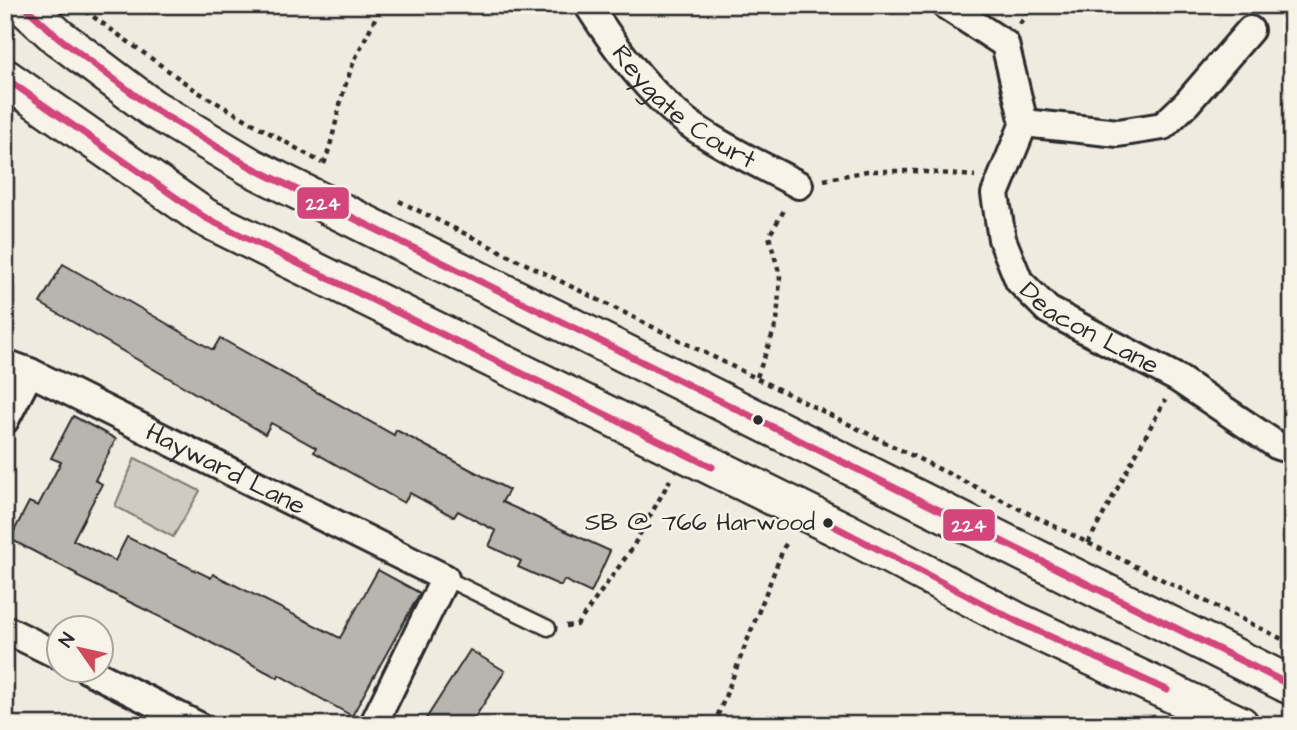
<svg xmlns="http://www.w3.org/2000/svg" width="1297" height="730" font-family="'Architects Daughter',sans-serif">
  <rect width="100%" height="100%" fill="#efebe0"/>
  <filter id="ink" filterUnits="userSpaceOnUse"><feTurbulence type="fractalNoise" baseFrequency=".0143" numOctaves="2"/><feDisplacementMap in="SourceGraphic" scale="14" xChannelSelector="R" yChannelSelector="G"/><feConvolveMatrix kernelMatrix="1 2 1 2 8 2 1 2 1" color-interpolation-filters="sRGB"/></filter>
  <g filter="url(#ink)">
    <!-- green -->
    <path fill="#cfcbc2" stroke="#7d7b76" stroke-width="2" d="M135 458 200 491 173 537 115 506Z"/>
    <!-- building -->
    <g fill="#b8b5ae" stroke="#2b2b2b" stroke-width="2">
      <path d="M63 264 213 350 220 338 394 435 396 430 509 490 502 502 610 551 591 593 564 580 561 586 518 567 521 561 489 546 496 531 458 511 454 517 410 493 404 503 314 452 316 448 271 423 265 434 40 303Z"/>
      <path d="M73 416 116 439 95 480 102 484 73 540 115 561 127 537 211 578 213 574 340 638 378 570 420 593 352 716 279 675 278 678 185 629 76 576 77 574 10 539 29 502 38 506 61 462 51 458Z"/>
      <path d="M470 650 505 671 470 725H422Z"/>
    </g>
    <g fill="none" stroke-linecap="round" stroke-linejoin="round">
      <defs>
        <path id="lane" d="M445 578 548 628"/>
        <g id="street">
          <path id="s1" d="M588 5C618 52 656 104 703 133 734 153 767 168 799 185"/>
          <path id="s2" d="M945 5 1005 44 1024 123 995 194 1002 239 1019 281 1048 310 1177 378 1278 446 1292 450"/>
          <path d="M1024 123 1118 133 1163 126 1187 103 1250 30"/>
          <path id="s3" d="M5 363 30 372 445 578 373 725"/>
          <path d="M5 420 30 372"/>
          <path d="M5 629 60 656"/>
          <path d="M88 670 197 725"/>
        </g>
        <g id="secondary">
          <path d="M23 5 58 37 152 108 251 167 1292 686"/>
          <path d="M5 78 204 217 844 531 1018 622 1240 725"/>
        </g>
      </defs>
      <!-- lane casing -->
      <use href="#lane" stroke="#2b2b2b" stroke-width="19"/>
      <!-- street casing -->
      <use href="#street" stroke="#2b2b2b" stroke-width="32"/>
      <!-- secondary casing -->
      <use href="#secondary" stroke="#2b2b2b" stroke-width="42"/>
      <!-- path -->
      <g stroke="#2b2b2b" stroke-width="4.5" stroke-dasharray="5 5" stroke-linecap="butt">
        <path d="M77 5 198 92 322 163"/>
        <path d="M1020 24 1033 5"/>
        <path d="M324 164C335 135 338 104 349 75 357 50 372 30 380 5"/>
        <path d="M824 180 867 171H914L975 176"/>
        <path d="M399 201 1292 644"/>
        <path d="M757 377 777 322 780 276 769 236 786 207"/>
        <path d="M1088 543 1165 400"/>
        <path d="M566 626 577 625 631 550 670 480"/>
        <path d="M714 725 784 547 789 540"/>
      </g>
      <!-- lane -->
      <use href="#lane" stroke="#f7f3e8" stroke-width="14"/>
      <!-- street -->
      <use href="#street" stroke="#f7f3e8" stroke-width="26"/>
      <!-- secondary -->
      <use href="#secondary" stroke="#f7f3e8" stroke-width="37"/>
      <defs>
        <g id="bus-1">
          <path d="M23 5 58 37 152 108 251 167 1292 686"/>
          <path d="M5 78 204 217 712 467"/>
          <path d="M828 523 1018 622 1167 690"/>
        </g>
      </defs>
      <!-- bus-1 casing -->
      <use href="#bus-1" stroke="#f7f3e8" stroke-width="12"/>
      <!-- bus-1 -->
      <use href="#bus-1" stroke="#d4457c" stroke-width="7"/>
    </g>
  </g>
  <!-- markers -->
  <g fill="#2b2b2b" stroke="#f7f3e8" stroke-width="2.5">
    <circle cx="758" cy="420" r="6"/>
    <circle cx="828" cy="523" r="6"/>
  </g>
  <g text-anchor="middle" dominant-baseline="central" stroke-width="5" stroke-linejoin="round" paint-order="stroke">
    <!-- bus labels -->
    <g font-size="24" fill="#2b2b2b" stroke="#f7f3e8" text-anchor="end">
      <text x="815" y="523">SB @ 766 Harwood</text>
    </g>
    <!-- street labels -->
    <g font-size="26" fill="#2b2b2b" stroke="#f7f3e8">
      <text stroke="none"><textPath href="#s1" startOffset="142">Reygate Court</textPath></text>
      <text stroke="none"><textPath href="#s2" startOffset="406">Deacon Lane</textPath></text>
      <text stroke="none"><textPath href="#s3" startOffset="245">Hayward Lane</textPath></text>
    </g>
  </g>
  <g stroke="#f7f3e8" stroke-width="2.5">
    <rect x="296" y="186" width="54" height="34" rx="7" fill="#d4457c"/>
    <rect x="942" y="508" width="54" height="34" rx="7" fill="#d4457c"/>
  </g>
  <g font-size="19" text-anchor="middle" font-weight="bold" fill="#fff">
    <text x="323" y="210">224</text>
    <text x="969" y="532">224</text>
  </g>
  <!-- margin -->
  <rect width="1297" height="730" fill="none" stroke="#f7f3e8" stroke-width="28"/>
  <rect x="14" y="14" width="1269" height="702" fill="none" stroke="#2b2b2b" stroke-width="2.5" filter="url(#ink)"/>
  <!-- north arrow -->
  <g transform="translate(80 649) rotate(304)"><circle r="33" fill="#f7f3e8" stroke="#a5a39c" stroke-width="2"/>
  <path d="M0-5L12 26L0 18L-12 26Z" fill="#d1495b"/>
  <text y="-10" font-size="19" font-weight="bold" text-anchor="middle" fill="#2b2b2b">N</text>
  </g>
</svg>
